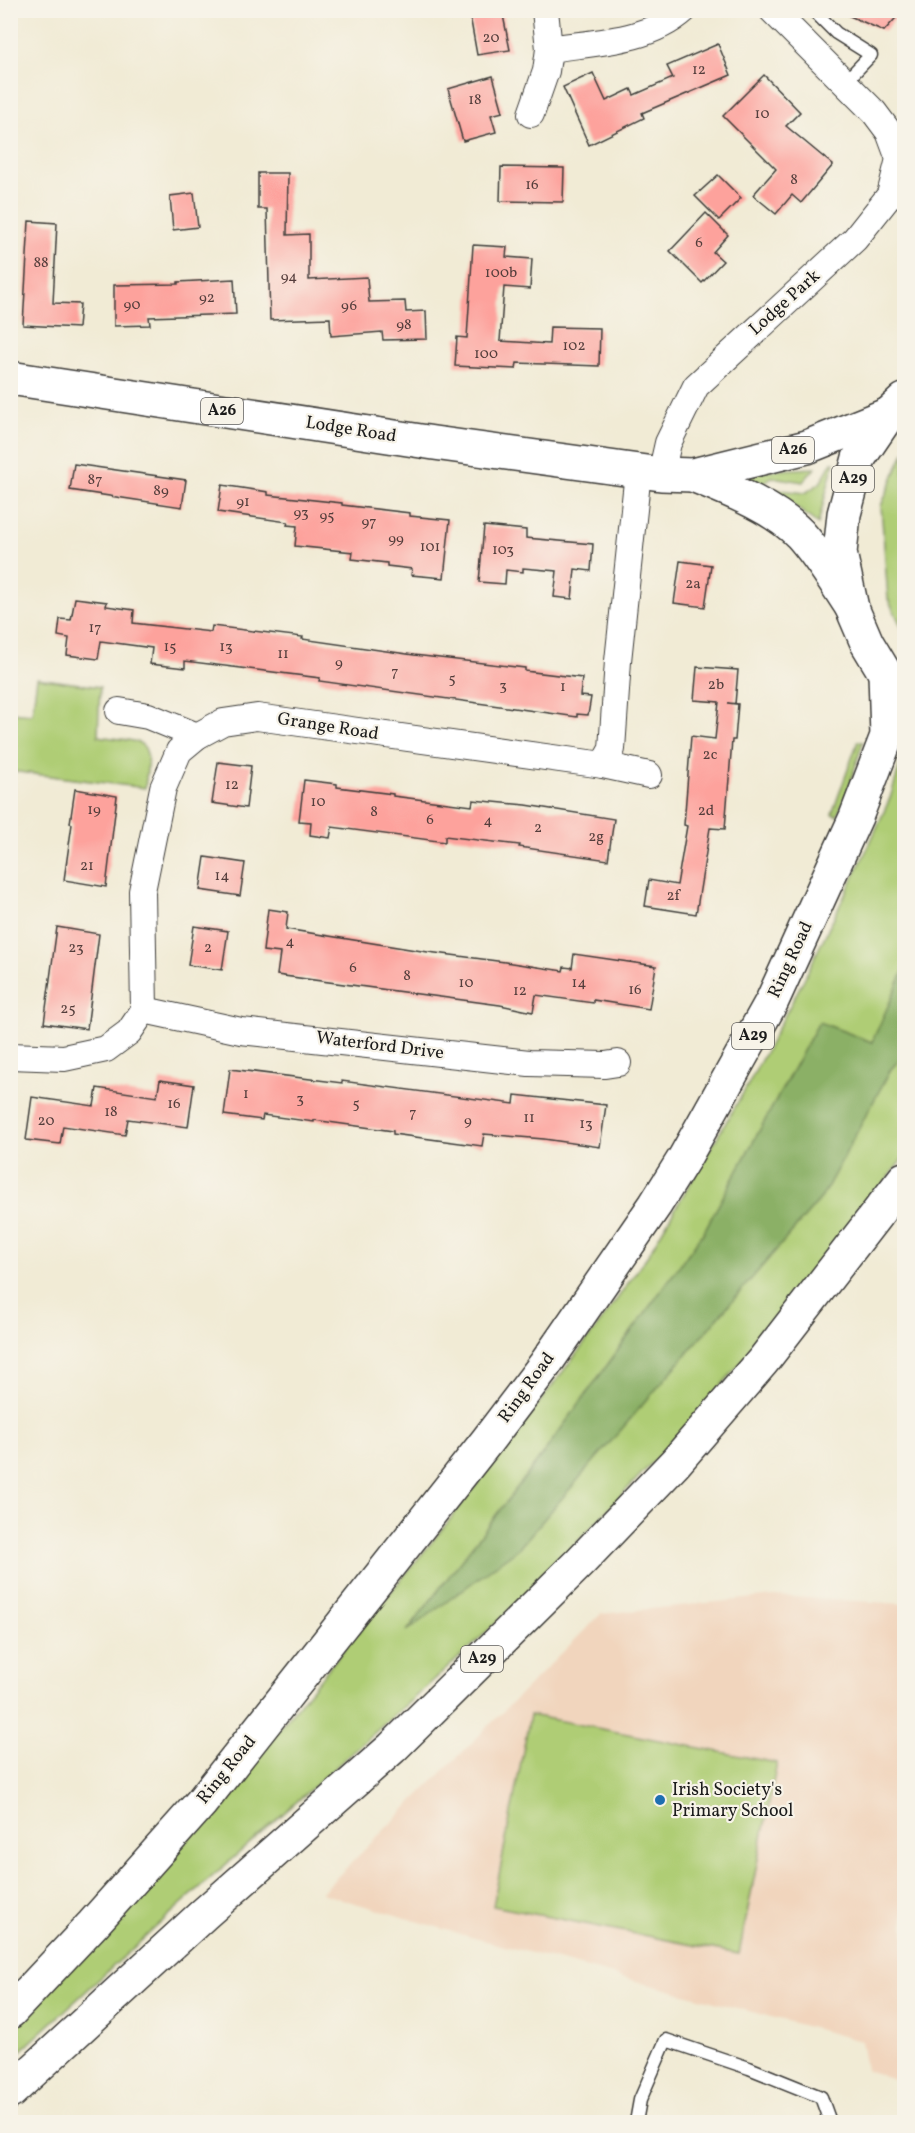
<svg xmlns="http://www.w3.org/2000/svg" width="915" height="2133" font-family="Vollkorn,serif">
  <rect width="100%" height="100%" fill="#f7f3e8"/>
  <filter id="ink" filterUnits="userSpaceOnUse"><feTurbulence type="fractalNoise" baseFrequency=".0167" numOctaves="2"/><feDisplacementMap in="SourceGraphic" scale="12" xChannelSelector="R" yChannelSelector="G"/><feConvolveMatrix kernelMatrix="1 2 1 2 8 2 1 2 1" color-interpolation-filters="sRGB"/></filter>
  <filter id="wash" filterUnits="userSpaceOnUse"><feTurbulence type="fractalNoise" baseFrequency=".008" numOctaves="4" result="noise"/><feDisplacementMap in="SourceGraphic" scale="24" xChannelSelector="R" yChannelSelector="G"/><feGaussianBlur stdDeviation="1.35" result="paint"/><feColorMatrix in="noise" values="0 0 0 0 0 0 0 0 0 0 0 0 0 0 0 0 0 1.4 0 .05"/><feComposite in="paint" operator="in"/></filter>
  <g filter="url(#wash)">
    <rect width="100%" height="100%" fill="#f1ebd5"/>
    <!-- built -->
    <path fill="#f1d5bd" d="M775 1596 904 1604V2082L866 2070 861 2041 471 1937 321 1893 601 1614Z"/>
    <!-- green -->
    <g fill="#afcd75" stroke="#667448" stroke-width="1.5">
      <path d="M904 452V632L888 599 881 506Z"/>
      <path d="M832 462H834L818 524 793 505 771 492 773 489 805 493 820 483Z"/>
      <path d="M815 468 803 482 772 477 757 487 717 473Z"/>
      <path d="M37 678 100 687 98 736C146 744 152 734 145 788L11 771V712L32 714Z"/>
      <path d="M858 741 863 742 848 790 837 816 832 814Z"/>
      <path d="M904 743V1157L788 1308 682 1431 553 1568 470 1648 178 1907 11 2060 10 2032 198 1828 448 1522 600 1323 648 1255 749 1083 804 979 870 843 890 798 898 772Z"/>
      <path d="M530 1715 777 1763 739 1954 493 1906Z"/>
    </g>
    <!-- forest -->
    <path fill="#8bb066" stroke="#546641" stroke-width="1.5" d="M904 970V1055L891 1069 822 1197 519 1548 407 1631 539 1459 703 1233 819 1022 872 1042Z"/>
    <g id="blocks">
      <!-- building -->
      <g fill="#fda29c">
        <path d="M469 10H502L510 50 477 55Z"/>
        <path d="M836 10H903L884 31Z"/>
        <path d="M718 44 731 75 642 113 644 118 589 145 563 87 593 73 606 101 631 89 634 95 673 78 667 66Z"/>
        <path d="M764 75 800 112 786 126 833 165 801 203 792 195 776 214 753 195 776 169 723 116Z"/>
        <path d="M493 76 503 112 491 115 496 132 463 141 448 89Z"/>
        <path d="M501 167 564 168 563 202 500 201Z"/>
        <path d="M258 173H288L287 235 309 234V280L367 277 369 302 405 301 406 312 426 311 427 339 383 340 382 332 331 336 330 318 270 320 267 209H258Z"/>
        <path d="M718 175 741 198 719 220 695 196Z"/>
        <path d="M194 193 198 227 173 230 170 196Z"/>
        <path d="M706 213 728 235 713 252 723 261 702 283 670 251Z"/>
        <path d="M29 221 57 223 53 303 80 304 78 328 23 325Z"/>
        <path d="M473 245 507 247 506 257 532 259 530 289 504 287 500 341 549 344 550 327 600 328 599 366 517 363 516 369 455 366 457 337 467 338Z"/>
        <path d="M234 279 236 314 149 317 150 325 114 326V285L178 284V282Z"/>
        <path d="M74 464 186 480 182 507 70 490Z"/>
        <path d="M222 485 268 492V495L342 503V505L410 513V516L450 520 444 578 411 575 412 569 387 566V563L352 559 353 552 295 546 297 526 287 525 288 522 218 512Z"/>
        <path d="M484 526 526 530V538L593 544 591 571 575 569 572 599 554 597 557 571 523 568V572L506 570 505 584 479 582Z"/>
        <path d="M680 561 711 565 705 607 674 603Z"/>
        <path d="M75 598 107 602 106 606 134 610 133 623 211 632 212 626 303 637 302 639 414 655 525 668V671L582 678 580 696 591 697 588 715 577 714V717L542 712 319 681 320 678 185 661V668L150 664 152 648 101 641 98 659 67 655 69 638 58 636 60 619 71 620Z"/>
        <path d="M697 667 738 670 735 704 728 703 738 704 735 740H732L725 829 710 828 696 914 645 906 649 880 677 885 687 826 684 825 691 736 715 739 719 702 694 700Z"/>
        <path d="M218 762 251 766 246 808 212 803Z"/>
        <path d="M304 780 337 784V787L393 794V796L472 806 473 800 526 805 614 819 608 860 519 847 520 845 445 836V842L332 827 330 838 310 835 311 822 299 821Z"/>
        <path d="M75 789 117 796 106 887 64 880 72 824 70 823Z"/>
        <path d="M205 857 245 863 240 896 200 890Z"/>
        <path d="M268 909 288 912 286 929 428 952 505 962 563 971 564 967 572 968 574 954 656 966 649 1009 593 1000V1003L536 995 533 1012 500 1005 277 975 280 953 263 951Z"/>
        <path d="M194 926 228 931 222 970 188 965Z"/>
        <path d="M57 927 99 934 87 1029 44 1023Z"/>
        <path d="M230 1069 342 1083V1081L514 1104 515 1095 606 1105 600 1147 544 1139 484 1134 482 1146 393 1134V1131L314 1120V1122L263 1115 262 1120 224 1115Z"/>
        <path d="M160 1080 194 1085 188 1127 128 1119 125 1135 63 1126 60 1144 26 1140 32 1097 94 1106 97 1088 157 1097Z"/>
      </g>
    </g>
  </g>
  <g filter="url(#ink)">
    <use href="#blocks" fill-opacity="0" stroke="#3c3b38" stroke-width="1.5"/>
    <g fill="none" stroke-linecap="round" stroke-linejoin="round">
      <defs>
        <g id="lane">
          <path d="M813 10 836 33 871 55 845 82"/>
          <path d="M636 2122 640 2100 666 2040 749 2068 821 2097 830 2122"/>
        </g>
        <g id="street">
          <path d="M549 49C594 42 648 42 684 10"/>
          <path d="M531 114 546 71 549 49 545 10"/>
          <path d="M661 474 668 443 696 386 855 239 890 195 899 159 889 132 874 112 772 10"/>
          <path d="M119 711 148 716 197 736"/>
          <path d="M603 765 649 775"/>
          <path d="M144 1010 241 1031 529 1063 605 1065 618 1063"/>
          <path d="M10 1056 64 1058 106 1049 129 1032 144 1010 142 891 163 788 179 751 197 736 223 722 257 717 603 765 612 749 618 661 638 472"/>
        </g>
        <g id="primary">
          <path d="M10 378 434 443 661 474 693 475 807 447 889 414"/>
          <path d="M693 475C727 489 774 507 800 534 820 556 835 582 851 606"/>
        </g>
        <g id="highway">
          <path d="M901 687 885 673 867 643 852 608 840 553 844 514 859 458 889 414 904 400"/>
          <path d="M10 2012 93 1924 201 1803 487 1441 544 1366 655 1205 685 1157 772 1001 856 817 887 736 885 673"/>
          <path d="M10 2092 204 1914 392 1748 580 1562 675 1463 763 1361 904 1179"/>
        </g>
      </defs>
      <!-- lane casing -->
      <use href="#lane" stroke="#3c3b38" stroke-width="15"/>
      <!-- street casing -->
      <use href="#street" stroke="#3c3b38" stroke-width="28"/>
      <!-- primary casing -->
      <use href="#primary" stroke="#3c3b38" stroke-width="36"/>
      <!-- highway casing -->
      <use href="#highway" stroke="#3c3b38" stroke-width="36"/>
      <!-- lane -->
      <use href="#lane" stroke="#fff" stroke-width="12"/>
      <!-- street -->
      <use href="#street" stroke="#fff" stroke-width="26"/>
      <!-- primary -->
      <use href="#primary" stroke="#fff" stroke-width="33"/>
      <!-- highway -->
      <use href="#highway" stroke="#fff" stroke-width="33"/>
    </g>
  </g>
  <!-- markers -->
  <circle fill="#1f6fb2" stroke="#f7f3e8" stroke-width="2" cx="660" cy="1800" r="6"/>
  <g text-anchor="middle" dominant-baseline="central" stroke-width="4.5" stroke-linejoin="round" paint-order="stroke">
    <!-- number labels -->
    <g font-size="15" fill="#543e3c">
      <text x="491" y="38">20</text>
      <text x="699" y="70">12</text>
      <text x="475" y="100">18</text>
      <text x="762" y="114">10</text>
      <text x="794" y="180">8</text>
      <text x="532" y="185">16</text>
      <text x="699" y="243">6</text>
      <text x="41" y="263">88</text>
      <text x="501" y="273">100b</text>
      <text x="289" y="277">94</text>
      <text x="207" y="298">92</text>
      <text x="132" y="305">90</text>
      <text x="349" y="306">96</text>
      <text x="404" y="325">98</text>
      <text x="574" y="346">102</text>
      <text x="486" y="354">100</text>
      <text x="95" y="480">87</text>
      <text x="161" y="491">89</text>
      <text x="243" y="502">91</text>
      <text x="301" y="513">93</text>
      <text x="327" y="516">95</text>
      <text x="369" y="522">97</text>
      <text x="396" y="539">99</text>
      <text x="430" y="547">101</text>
      <text x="503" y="550">103</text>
      <text x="693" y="584">2a</text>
      <text x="95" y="628">17</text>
      <text x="170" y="647">15</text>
      <text x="226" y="647">13</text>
      <text x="283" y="654">11</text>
      <text x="339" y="663">9</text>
      <text x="395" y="672">7</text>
      <text x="452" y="679">5</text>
      <text x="716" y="685">2b</text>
      <text x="503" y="686">3</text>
      <text x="563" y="687">1</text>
      <text x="710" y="755">2c</text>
      <text x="232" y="785">12</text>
      <text x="318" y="802">10</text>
      <text x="94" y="810">19</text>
      <text x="706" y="811">2d</text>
      <text x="374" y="812">8</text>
      <text x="430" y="820">6</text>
      <text x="488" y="821">4</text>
      <text x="538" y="828">2</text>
      <text x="596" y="837">2g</text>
      <text x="87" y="866">21</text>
      <text x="222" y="876">14</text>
      <text x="673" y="896">2f</text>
      <text x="290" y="942">4</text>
      <text x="76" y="948">23</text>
      <text x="208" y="948">2</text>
      <text x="353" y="968">6</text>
      <text x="407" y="976">8</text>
      <text x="466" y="983">10</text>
      <text x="579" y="983">14</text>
      <text x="635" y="990">16</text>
      <text x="520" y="991">12</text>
      <text x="68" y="1009">25</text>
      <text x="246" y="1094">1</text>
      <text x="300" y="1099">3</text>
      <text x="174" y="1104">16</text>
      <text x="356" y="1104">5</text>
      <text x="111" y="1112">18</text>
      <text x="413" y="1113">7</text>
      <text x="529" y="1118">11</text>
      <text x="46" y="1121">20</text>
      <text x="468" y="1121">9</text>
      <text x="586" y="1124">13</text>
    </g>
    <!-- shield labels -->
    <g fill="#f7f3e8" stroke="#5e5c59" stroke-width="1.5">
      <rect x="201" y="398" width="42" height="26" rx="4.5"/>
      <rect x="772" y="437" width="42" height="26" rx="4.5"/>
      <rect x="832" y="466" width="42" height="26" rx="4.5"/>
      <rect x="732" y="1023" width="42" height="26" rx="4.5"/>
      <rect x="461" y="1646" width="42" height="26" rx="4.5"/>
    </g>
    <g font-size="16" font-weight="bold" fill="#1c1c1c">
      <text x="222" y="411">A26</text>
      <text x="793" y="450">A26</text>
      <text x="853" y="479">A29</text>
      <text x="753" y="1036">A29</text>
      <text x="482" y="1659">A29</text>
    </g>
    <!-- street labels -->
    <g font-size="18" fill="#1c1c1c" stroke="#f7f3e8">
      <text transform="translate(785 303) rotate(-42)">Lodge Park</text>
      <text transform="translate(351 430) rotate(9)">Lodge Road</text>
      <text transform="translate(328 727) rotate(9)">Grange Road</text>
      <text transform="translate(791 960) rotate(-65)">Ring Road</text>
      <text transform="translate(380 1046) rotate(7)">Waterford Drive</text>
      <text transform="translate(527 1388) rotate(-54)">Ring Road</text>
      <text transform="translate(227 1770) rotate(-51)">Ring Road</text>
    </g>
    <!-- poi labels -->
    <g font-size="18" fill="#1c1c1c" stroke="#f7f3e8" text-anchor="start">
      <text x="672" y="1790">Irish Society's<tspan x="672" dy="21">Primary School</tspan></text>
    </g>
  </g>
  <!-- margin -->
  <rect width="915" height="2133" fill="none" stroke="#f7f3e8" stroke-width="36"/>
</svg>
